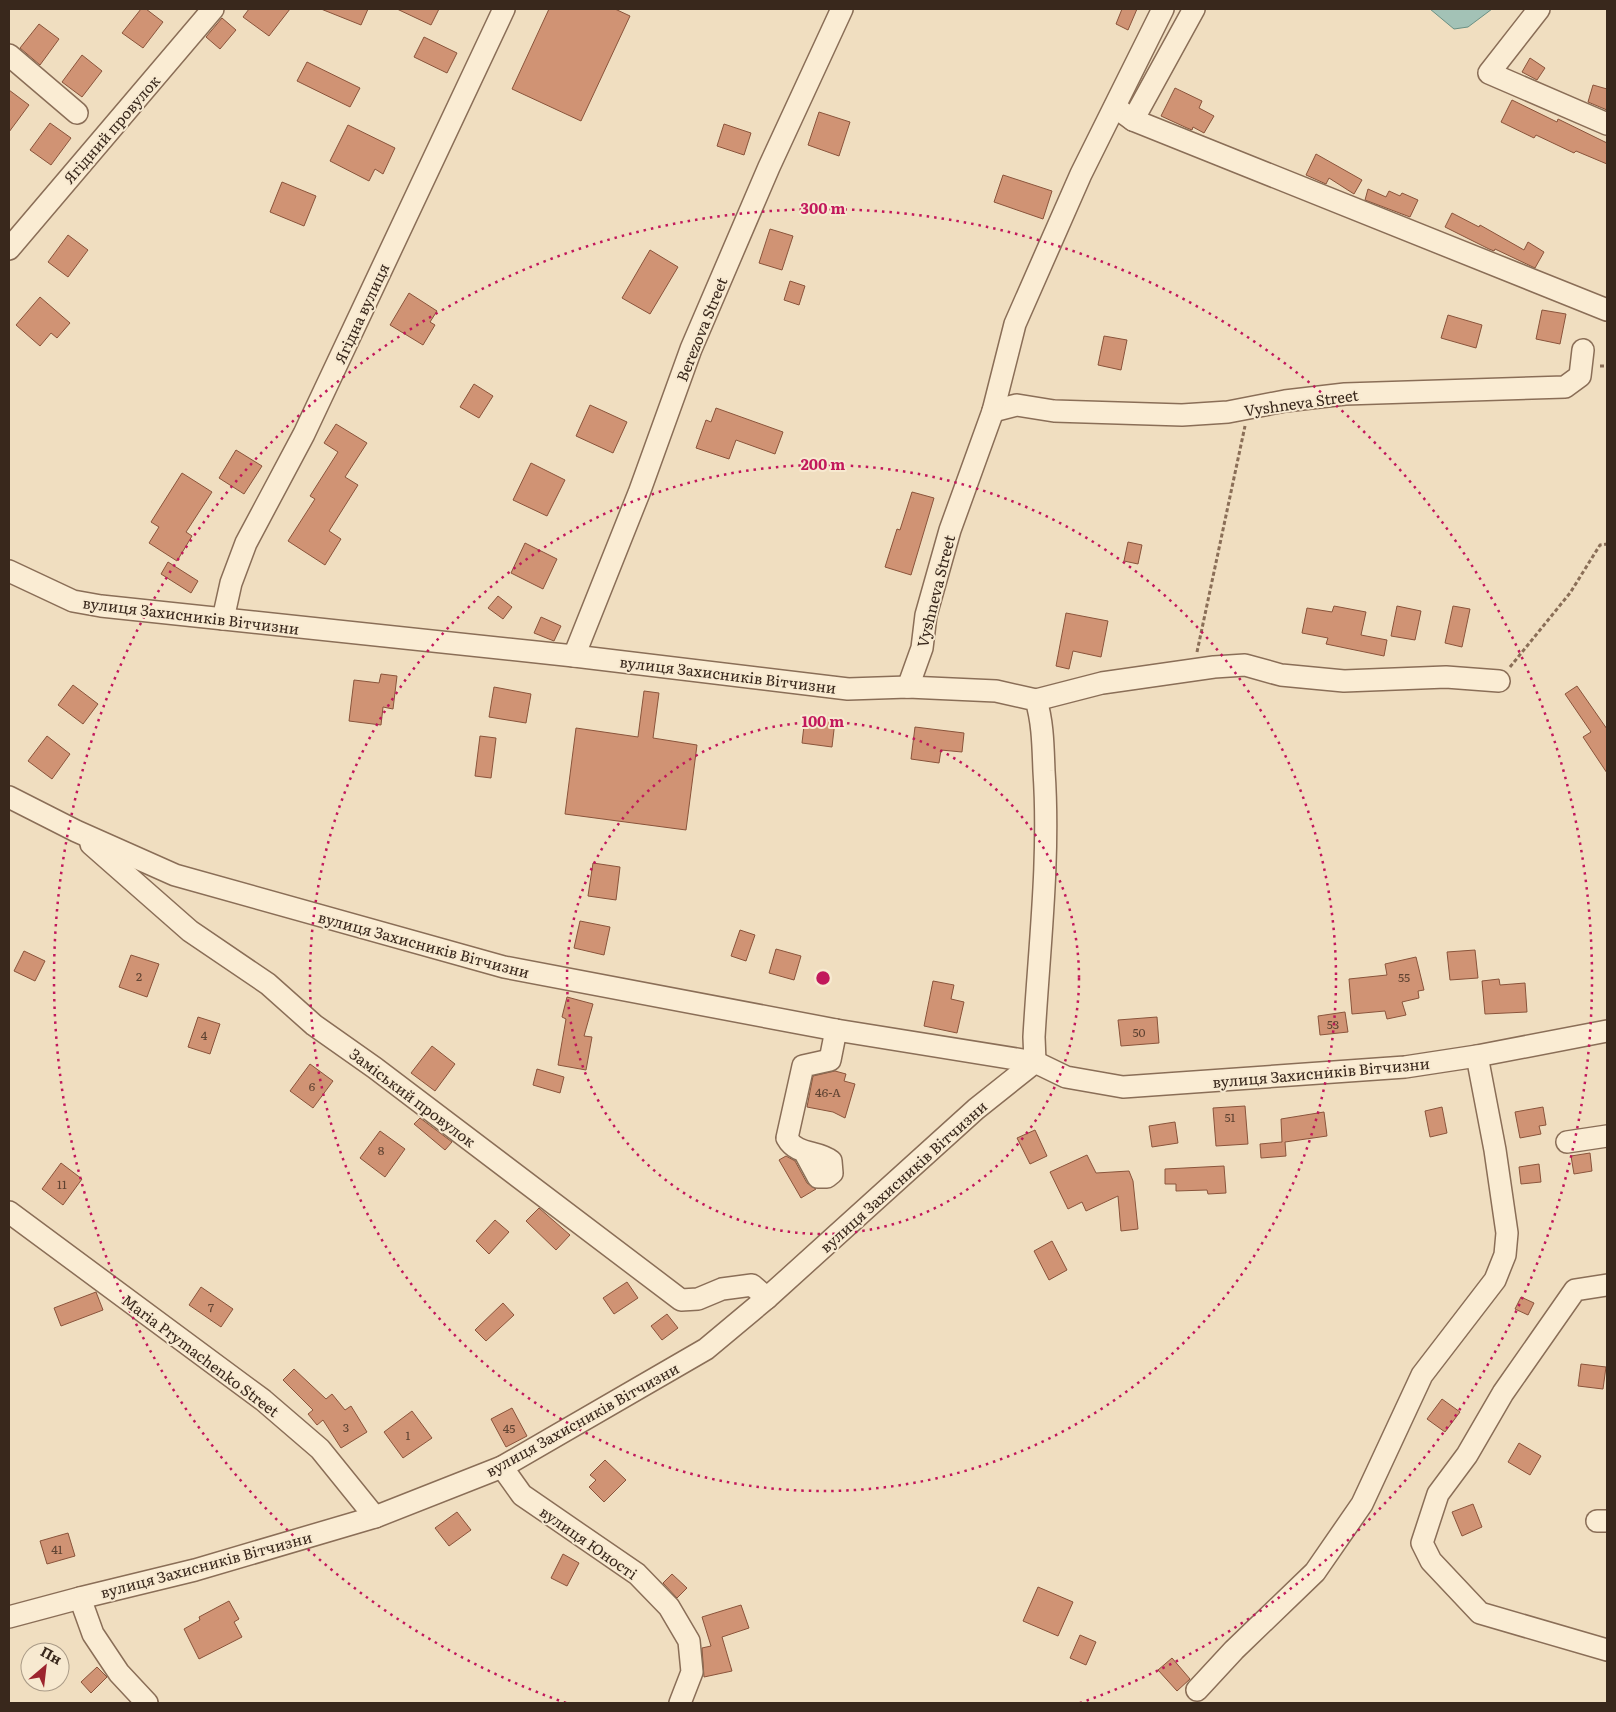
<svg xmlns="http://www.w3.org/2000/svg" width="1616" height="1712" font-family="Literata,serif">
  <rect width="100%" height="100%" fill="#f0dec0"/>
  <!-- water -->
  <path fill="#a3c2b6" stroke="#6a9084" d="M1430 9H1492L1468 27 1454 29Z"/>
  <!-- building -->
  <g fill="#d09374" stroke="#8a543b">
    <path d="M141 9H146L163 22 143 48 122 33Z"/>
    <path d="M249 9H290L269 36 243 17Z"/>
    <path d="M321 9H368L361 25Z"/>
    <path d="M397 9H439L431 25Z"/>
    <path d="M549 9H615L630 16 581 121 512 89Z"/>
    <path d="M1122 9H1137L1128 30 1116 24Z"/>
    <path d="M222 18 236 30 220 49 206 37Z"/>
    <path d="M39 24 59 39 40 65 20 48Z"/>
    <path d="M424 37 457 53 447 73 414 57Z"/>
    <path d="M82 55 102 71 82 97 62 82Z"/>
    <path d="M1530 58 1545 68 1537 80 1522 72Z"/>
    <path d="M307 62 360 88 350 107 297 81Z"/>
    <path d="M1593 85 1607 89V110L1588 102Z"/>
    <path d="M1175 88 1202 101 1199 108 1214 116 1204 133 1193 127 1192 130 1187 128 1161 116Z"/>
    <path d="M9 90 29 105 9 132Z"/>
    <path d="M1512 100 1557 122 1558 119 1607 143V164L1576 151 1574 153 1536 135 1534 138 1501 122Z"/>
    <path d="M819 112 850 122 839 156 808 145Z"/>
    <path d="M50 123 71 138 51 165 30 150Z"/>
    <path d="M724 124 751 133 744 155 717 146Z"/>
    <path d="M348 125 395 148 383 174 375 169 369 181 330 161Z"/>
    <path d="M1316 154 1362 180 1354 194 1329 178 1326 184 1306 175Z"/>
    <path d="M1003 175 1052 191 1043 219 994 202Z"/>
    <path d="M282 182 316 196 304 226 270 212Z"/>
    <path d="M1368 189 1386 197 1389 191 1400 196 1402 193 1418 200 1410 217 1365 200Z"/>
    <path d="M1452 213 1479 227 1480 225 1524 250 1528 242 1544 252 1535 268 1495 249 1494 251 1489 249 1445 227Z"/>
    <path d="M770 229 793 236 782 270 759 263Z"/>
    <path d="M68 235 88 250 68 277 48 262Z"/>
    <path d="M650 250 678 267 650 314 622 298Z"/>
    <path d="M790 281 805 286 799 305 784 300Z"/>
    <path d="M409 293 437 311 430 322 435 325 423 345 390 325Z"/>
    <path d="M40 297 70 323 57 338 51 333 40 346 16 325Z"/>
    <path d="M1542 310 1566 314 1560 344 1536 339Z"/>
    <path d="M1448 315 1482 325 1476 348 1441 338Z"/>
    <path d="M1104 336 1127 340 1121 370 1098 365Z"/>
    <path d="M474 384 493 396 479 418 460 407Z"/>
    <path d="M590 405 627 422 613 453 576 436Z"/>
    <path d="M716 408 783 432 775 454 736 440 729 459 696 448 706 420 711 422Z"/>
    <path d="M336 424 367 443 345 477 358 485 329 531 341 539 325 565 288 541 315 499 310 496 338 452 324 443Z"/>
    <path d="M236 450 262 466 244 494 219 478Z"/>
    <path d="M531 463 565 480 547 516 513 500Z"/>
    <path d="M182 473 212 492 186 532 192 536 177 561 149 543 159 527 151 522Z"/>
    <path d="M912 492 934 498 911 575 885 567 897 529 900 530Z"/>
    <path d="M1128 542 1142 545 1138 564 1124 561Z"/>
    <path d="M525 543 557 559 543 589 511 573Z"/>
    <path d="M168 562 198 581 191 593 161 574Z"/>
    <path d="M498 596 512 607 503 619 488 608Z"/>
    <path d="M1334 606 1366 612 1361 635 1387 640 1384 656 1326 644 1328 638 1302 633 1307 608 1332 612Z"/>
    <path d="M1397 606 1421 611 1415 640 1391 636Z"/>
    <path d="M1453 606 1470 609 1462 647 1445 643Z"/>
    <path d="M1066 613 1108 621 1101 657 1073 651 1069 669 1056 666Z"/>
    <path d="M541 617 561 626 554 641 534 633Z"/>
    <path d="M381 674 397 676 393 709 383 707 381 725 349 721 354 680 379 683Z"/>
    <path d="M73 685 98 704 83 724 58 705Z"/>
    <path d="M1577 686 1607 729V773L1583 737 1591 732 1565 694Z"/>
    <path d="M494 687 531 694 526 723 489 717Z"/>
    <path d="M644 691 659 693 653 738 697 745 686 830 565 814 576 728 638 737Z"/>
    <path d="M805 717 835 721 832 747 802 743Z"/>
    <path d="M915 727 964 733 962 752 941 750 939 763 911 759Z"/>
    <path d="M47 736 70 754 52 779 28 761Z"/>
    <path d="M480 736 496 738 491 778 475 776Z"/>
    <path d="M593 863 620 867 616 900 588 896Z"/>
    <path d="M580 921 610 927 604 955 574 948Z"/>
    <path d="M740 930 755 935 746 961 731 956Z"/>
    <path d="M776 949 801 956 794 980 769 973Z"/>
    <path d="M1475 950 1478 978 1450 980 1447 952Z"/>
    <path d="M24 951 45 961 35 981 14 971Z"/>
    <path d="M131 955 159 964 147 997 119 987Z"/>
    <path d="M1416 957 1424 990 1418 991 1419 998 1402 1002 1406 1015 1387 1019 1385 1011 1352 1014 1349 979 1387 975 1385 964Z"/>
    <path d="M1499 979 1500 985 1525 983 1527 1012 1485 1014 1482 981Z"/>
    <path d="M933 981 954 985 951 999 964 1002 957 1033 924 1026Z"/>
    <path d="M567 997 593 1004 584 1036 592 1037 586 1070 558 1065 566 1019 562 1017Z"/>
    <path d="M1345 1012 1348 1032 1320 1035 1318 1016Z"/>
    <path d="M198 1017 220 1024 210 1054 188 1047Z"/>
    <path d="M1157 1017 1159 1043 1121 1046 1118 1020Z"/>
    <path d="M432 1046 455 1064 435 1091 411 1073Z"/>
    <path d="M310 1064 333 1081 313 1108 290 1091Z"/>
    <path d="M537 1069 564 1077 560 1093 533 1085Z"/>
    <path d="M835 1071 846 1074 844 1081 855 1084 845 1118 833 1112 807 1107 813 1076Z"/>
    <path d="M1245 1106 1248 1144 1216 1146 1213 1108Z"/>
    <path d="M1442 1107 1447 1133 1430 1137 1425 1111Z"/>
    <path d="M1543 1107 1546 1125 1539 1126 1541 1134 1520 1138 1515 1112Z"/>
    <path d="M1324 1112 1327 1136 1285 1142 1286 1156 1261 1158 1260 1144 1282 1142 1281 1119Z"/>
    <path d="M420 1118 452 1142 445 1150 414 1124Z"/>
    <path d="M1175 1122 1178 1143 1152 1147 1149 1126Z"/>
    <path d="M1035 1130 1047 1156 1030 1164 1017 1138Z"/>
    <path d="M380 1131 405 1149 385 1177 360 1158Z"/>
    <path d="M1590 1153 1592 1171 1574 1174 1571 1156Z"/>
    <path d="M1087 1155 1096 1173 1129 1171 1133 1181 1138 1229 1121 1231 1118 1196 1086 1211 1082 1202 1068 1209 1050 1172Z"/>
    <path d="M786 1156 795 1161 807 1183 816 1189 801 1198 779 1160Z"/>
    <path d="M61 1163 82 1179 63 1205 42 1189Z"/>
    <path d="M1539 1164 1541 1182 1521 1184 1519 1167Z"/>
    <path d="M1224 1166 1226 1193 1208 1194 1207 1190 1176 1191V1184H1165V1169Z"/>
    <path d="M539 1208 570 1235 556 1250 526 1221Z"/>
    <path d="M495 1220 509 1232 489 1254 476 1241Z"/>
    <path d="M1052 1241 1067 1270 1049 1280 1034 1251Z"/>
    <path d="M627 1282 638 1298 614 1314 603 1298Z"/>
    <path d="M201 1287 233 1309 221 1327 189 1305Z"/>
    <path d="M96 1292 103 1310 61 1326 54 1308Z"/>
    <path d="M1521 1297 1534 1303 1528 1315 1515 1309Z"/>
    <path d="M503 1303 514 1315 486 1341 475 1330Z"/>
    <path d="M667 1314 678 1328 662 1340 651 1326Z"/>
    <path d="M1581 1364 1606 1367 1603 1389 1578 1386Z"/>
    <path d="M294 1369 326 1399 332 1394 345 1410 351 1406 367 1432 341 1448 323 1420 317 1425 308 1414 313 1410 283 1380Z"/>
    <path d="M1442 1399 1460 1412 1445 1432 1427 1419Z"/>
    <path d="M512 1408 527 1436 506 1447 491 1419Z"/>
    <path d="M412 1411 432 1438 403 1458 384 1432Z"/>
    <path d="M1519 1443 1541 1456 1530 1475 1508 1462Z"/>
    <path d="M605 1460 626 1480 604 1502 589 1487 596 1480 590 1475Z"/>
    <path d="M1473 1504 1482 1527 1462 1536 1452 1512Z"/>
    <path d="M457 1512 471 1530 449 1546 435 1528Z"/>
    <path d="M68 1533 75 1556 47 1564 40 1541Z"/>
    <path d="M563 1554 579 1563 567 1586 551 1578Z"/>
    <path d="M672 1574 687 1588 677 1598 663 1583Z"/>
    <path d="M1038 1587 1073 1602 1058 1636 1023 1621Z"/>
    <path d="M229 1601 239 1619 234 1622 242 1637 199 1659 184 1629 200 1620 199 1617Z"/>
    <path d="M741 1605 749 1628 722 1637 732 1671 704 1677 702 1648 711 1646 702 1617Z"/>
    <path d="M1080 1635 1096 1642 1086 1665 1070 1658Z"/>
    <path d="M1172 1658 1190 1679 1177 1691 1158 1670Z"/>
    <path d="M97 1667 107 1677 91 1693 81 1682Z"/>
  </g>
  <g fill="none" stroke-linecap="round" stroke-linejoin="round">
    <defs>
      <g id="minor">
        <path d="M1539 9 1489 73 1607 124"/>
        <path d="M9 55 77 113"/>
        <path d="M1115 107 1133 120 1607 310"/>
        <path d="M1133 120 1194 9"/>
        <path d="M9 249 213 9"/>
        <path d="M993 411 1017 405 1054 411 1182 415 1228 412 1285 401 1345 394 1565 387 1580 376 1583 350"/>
        <path d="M9 571 73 601 101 606 574 656 848 689 908 687 996 691 1036 700C1043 723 1043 747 1044 771 1050 859 1039 949 1034 1037L1035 1062 976 1109 767 1298 706 1349 502 1467 375 1517 195 1570 80 1598 9 1617"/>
        <path d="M223 619 231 583 246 543 304 434 504 9"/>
        <path d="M574 656 639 493 691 349 769 167 842 9"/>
        <path d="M908 687 922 648 926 615 950 530 993 411 1015 324 1081 174 1163 9"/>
        <path d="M1036 700 1102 683 1214 667 1245 665 1281 675 1344 681 1446 677 1499 681"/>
        <path d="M9 797 76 831 175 875 504 967 836 1030 1035 1062 1066 1077 1123 1087 1405 1067 1477 1056 1607 1031"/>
        <path d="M91 844 190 931 268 984 314 1025 375 1068 681 1300 698 1299 722 1289 752 1285 767 1298"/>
        <path d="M1567 1142 1607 1136"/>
        <path d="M805 1153 818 1177H827L832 1173 831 1161C817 1150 797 1156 787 1138L803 1066 830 1060 836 1030"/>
        <path d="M9 1212 263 1400 320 1449 375 1517"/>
        <path d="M1607 1285 1575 1290 1503 1393 1467 1455 1438 1494 1422 1543 1431 1561 1480 1613 1607 1650"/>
        <path d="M502 1467 522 1495 637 1574 669 1607 689 1641 692 1672 680 1703"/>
        <path d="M1597 1521H1607"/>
        <path d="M80 1598 93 1634 119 1673 147 1703"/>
        <path d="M1197 1690 1234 1650 1315 1572 1362 1504 1422 1375 1495 1280 1505 1255 1507 1233 1495 1150 1477 1056"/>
      </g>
    </defs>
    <!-- minor casing -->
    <use href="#minor" stroke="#8a6e57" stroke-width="24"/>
    <!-- path -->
    <g stroke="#8a6e57" stroke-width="3" stroke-dasharray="4 2.5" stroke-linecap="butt">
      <path d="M1600 366H1607"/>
      <path d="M1197 652 1245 426"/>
      <path d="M1510 667 1570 593 1600 545 1607 544"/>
    </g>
    <!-- minor -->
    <use href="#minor" stroke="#faecd3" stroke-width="21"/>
  </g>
  <!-- distance rings -->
  <g fill="none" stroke="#c2185b" stroke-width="2.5" stroke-dasharray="2.5 5">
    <circle cx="823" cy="978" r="256"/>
    <circle cx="823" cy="978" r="513"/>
    <path d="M566 1703A769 769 0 1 1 1080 1703"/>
  </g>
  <g text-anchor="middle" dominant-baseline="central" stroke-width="4" stroke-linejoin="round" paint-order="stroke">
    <!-- number labels -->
    <g font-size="12" fill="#5f4332">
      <text x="139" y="976">2</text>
      <text x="1404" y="977">55</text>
      <text x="1333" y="1024">53</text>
      <text x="1139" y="1032">50</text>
      <text x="204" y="1035">4</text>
      <text x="312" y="1086">6</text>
      <text x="828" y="1092">46-А</text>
      <text x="1230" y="1117">51</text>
      <text x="381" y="1150">8</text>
      <text x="62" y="1184">11</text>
      <text x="211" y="1307">7</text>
      <text x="346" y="1427">3</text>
      <text x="509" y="1428">45</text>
      <text x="408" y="1435">1</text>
      <text x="57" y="1549">41</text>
    </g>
    <!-- street labels -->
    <g font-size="15" fill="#39281c" stroke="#f7e9d0">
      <text transform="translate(111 129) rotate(-49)">Ягідний провулок</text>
      <text transform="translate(361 313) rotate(-65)">Ягідна вулиця</text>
      <text transform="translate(701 329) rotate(-68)">Berezova Street</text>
      <text transform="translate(1301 402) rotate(-8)">Vyshneva Street</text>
      <text transform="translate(935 591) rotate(-76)">Vyshneva Street</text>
      <text transform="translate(191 615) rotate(7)">вулиця Захисників Вітчизни</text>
      <text transform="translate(728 674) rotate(7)">вулиця Захисників Вітчизни</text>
      <text transform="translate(424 944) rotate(15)">вулиця Захисників Вітчизни</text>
      <text transform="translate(1321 1072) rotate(-5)">вулиця Захисників Вітчизни</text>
      <text transform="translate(413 1097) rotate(37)">Заміський провулок</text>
      <text transform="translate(903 1176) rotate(-42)">вулиця Захисників Вітчизни</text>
      <text transform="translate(201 1355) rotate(37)">Maria Prymachenko Street</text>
      <text transform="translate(582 1419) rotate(-29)">вулиця Захисників Вітчизни</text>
      <text transform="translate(589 1542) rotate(35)">вулиця Юності</text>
      <text transform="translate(206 1564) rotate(-15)">вулиця Захисників Вітчизни</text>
    </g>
  </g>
  <circle cx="823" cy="978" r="8" fill="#c2185b" stroke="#f7e9d0" stroke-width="2.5"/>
  <g font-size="15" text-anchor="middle" font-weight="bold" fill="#c2185b" stroke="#f7e9d0" stroke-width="4" stroke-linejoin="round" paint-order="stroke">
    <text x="823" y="214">300 m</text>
    <text x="823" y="470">200 m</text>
    <text x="823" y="727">100 m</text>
  </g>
  <!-- border -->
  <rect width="1616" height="1712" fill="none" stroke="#39281c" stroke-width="20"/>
  <!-- north arrow -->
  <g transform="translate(45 1667) rotate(28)"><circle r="24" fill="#f7e9d0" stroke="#ab9c88"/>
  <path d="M0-4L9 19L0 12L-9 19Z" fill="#9c242e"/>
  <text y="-8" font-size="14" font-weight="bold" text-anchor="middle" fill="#39281c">Пн</text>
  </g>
</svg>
